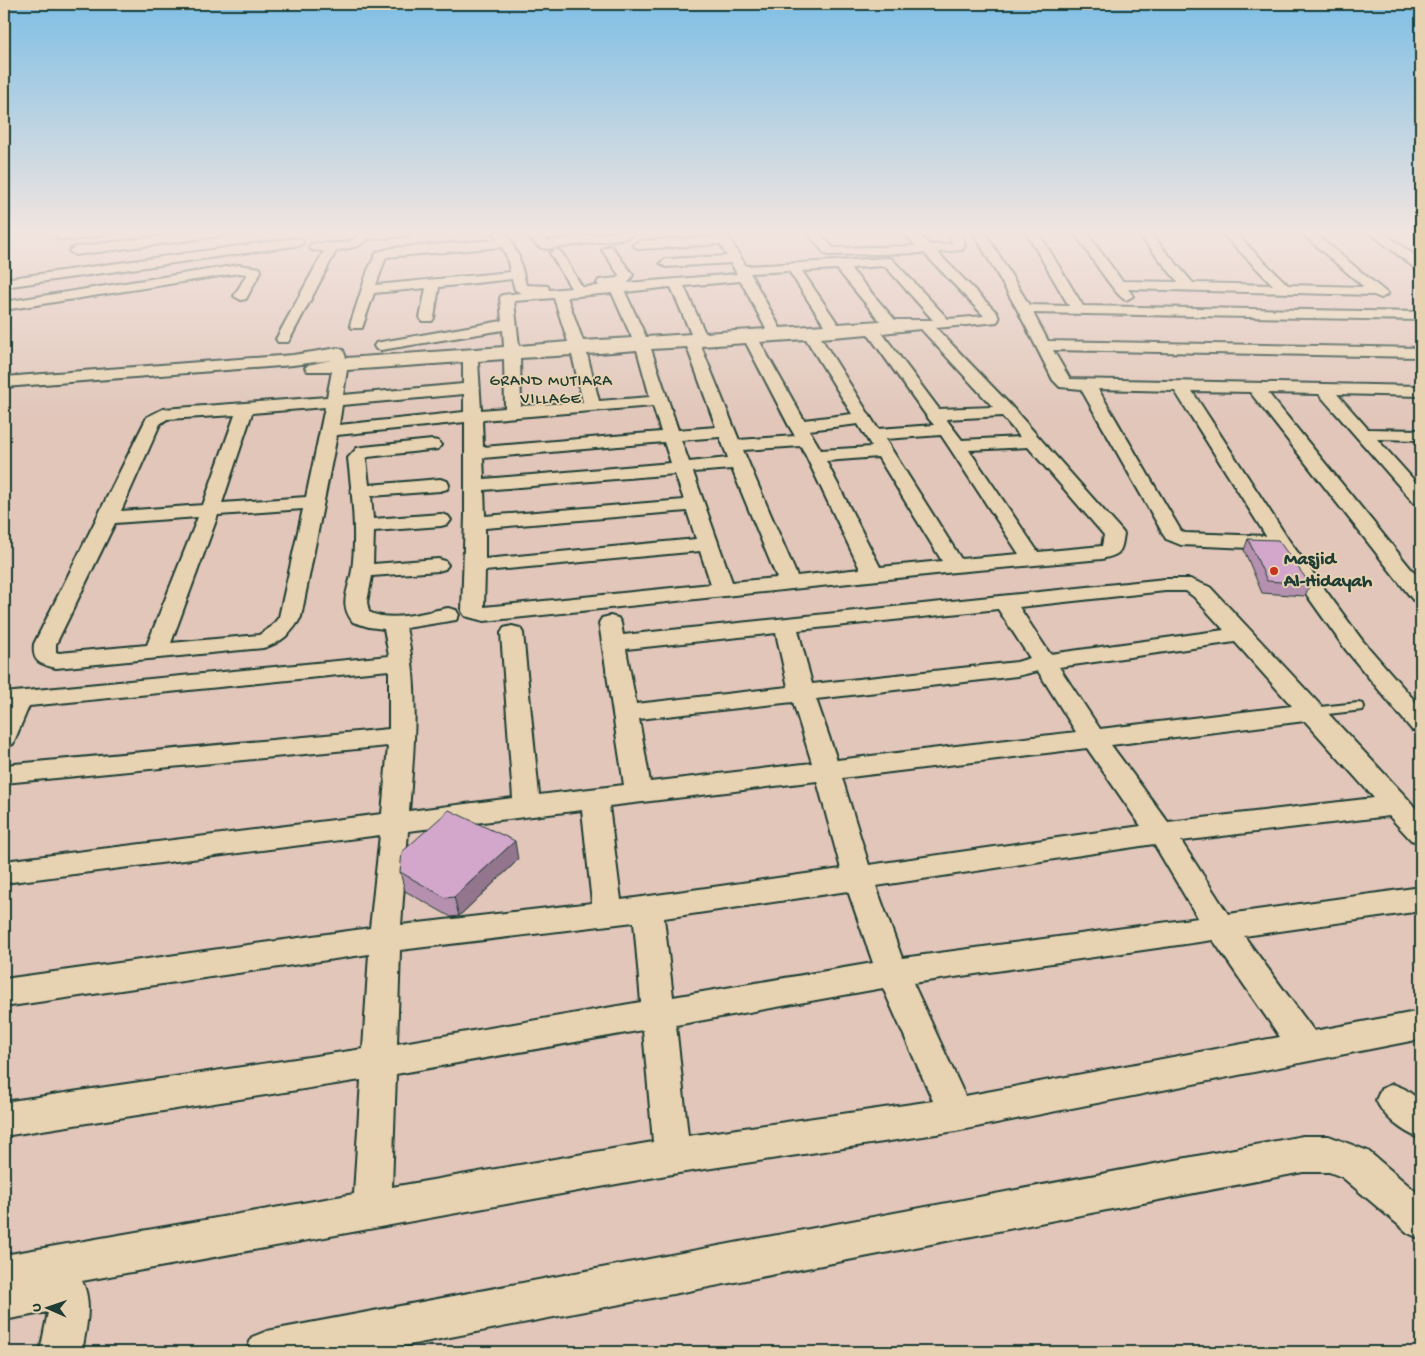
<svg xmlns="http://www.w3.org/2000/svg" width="1425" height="1356" font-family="'Gochi Hand',sans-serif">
  <rect width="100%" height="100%" fill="#e1c6b9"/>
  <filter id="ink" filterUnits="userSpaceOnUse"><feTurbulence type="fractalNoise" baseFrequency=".02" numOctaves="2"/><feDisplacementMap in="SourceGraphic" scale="10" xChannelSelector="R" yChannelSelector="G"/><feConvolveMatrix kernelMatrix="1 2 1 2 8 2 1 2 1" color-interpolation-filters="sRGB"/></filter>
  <g filter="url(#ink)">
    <!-- built -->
    <path fill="#dcbdbe" d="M4 232H54L4 244Z"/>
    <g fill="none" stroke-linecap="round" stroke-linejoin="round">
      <defs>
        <path id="lane" d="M1358 703 1363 704 1364 707 1363 710 1310 716 1304 712 1310 708Z"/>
        <g id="street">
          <path d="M74 232H106C100 238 62 243 56 237L58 234Z"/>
          <path d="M194 232H227L221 236 75 255 69 251 75 247Z"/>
          <path d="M359 232H412L406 236 368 239 358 246 336 251 290 339 288 342H278L276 339 324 251 311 250 309 247 311 244C324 241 354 249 359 232Z"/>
          <path d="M494 232H506L519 257 526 285 548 286 549 290 571 288 550 253 556 249 562 253 582 287 599 286 597 283 599 280 618 278 619 275 602 250 608 246 612 247 633 275 628 283 737 274 731 263 666 267 660 263 666 259 727 256 720 244 639 249 633 245 639 241 716 237 713 232H725L746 266 888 258 892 259 948 319 984 316 924 253 829 255 825 254 807 232H819L833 248H836L916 246 903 232H916L930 245 952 244 949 232H961L965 245 962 250 937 252 997 313 999 319 997 322 936 328 1012 407 1121 530 1124 534C1121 553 1121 554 1102 559L955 572 484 621 465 616 462 611 465 516V422L337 435 301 617C292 633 281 643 263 648L56 668C40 664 32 662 34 644L147 417 163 409 327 397 332 371H308L305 368 308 365 331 360 293 365 4 387V377L293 355 338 348 343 350 346 358 504 347 503 330 381 350 376 349 374 346 376 343 381 342 502 321 500 298 502 295 522 293 515 290 512 279 439 287 434 318 432 321H422L420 318 426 288 374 293 362 328H352L350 325 368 270 377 252 392 248 498 240ZM502 247 507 257 510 272 376 285 386 257ZM885 266 933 320H895L850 268ZM837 269 880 321 838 324 802 271ZM789 271 824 325 780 328 750 273ZM741 281 766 329 705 333 684 286ZM671 287 691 334 646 337 625 292ZM612 293 632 338 583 341 567 297ZM554 298 568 342 519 346 514 301ZM920 329H921L993 407 939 409 882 333ZM868 334 928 418 934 425 878 429 821 338ZM806 339 852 414 804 420 760 342ZM746 343 789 426 795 436 739 440 701 346ZM687 347 716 427 678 430 651 349ZM637 350 650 397 599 401 587 354ZM572 355 583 402 521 406 520 358ZM504 359 505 408 481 410 478 361ZM463 362V384L343 395 347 370ZM464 394V412L339 425 342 405ZM653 406 661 432 483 447 482 420ZM325 407 306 497 222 503 252 413ZM235 415 203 505 121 511 160 424 167 419ZM1002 416 1020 437 962 440 946 419ZM858 424 872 447 821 450 809 430ZM941 435 949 447 1019 554 961 559 885 439ZM720 437 728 458 689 462 681 440ZM664 442 671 463 484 479 483 458ZM801 446 806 456 860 569 797 576 743 450ZM1028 447 1104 535 1102 546 1038 552 969 450ZM878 457 942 561 880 567 826 461ZM732 469 777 578 732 582 693 472ZM675 474 684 500 485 516 484 490ZM303 509 279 617 271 627 259 635 171 643 218 515ZM687 511 696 539 485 559V528ZM198 517 147 645 59 653 56 652V644L115 523ZM700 551 711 584 484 607 485 571Z"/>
          <path d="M523 232H536L547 241 616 232H632L633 234 627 238 547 249 539 247Z"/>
          <path d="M973 232H985L1029 305 1069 306 1026 232H1038L1083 306 1421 312V320L1033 313 1048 341 1421 348V357L1053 350 1070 379 1421 386V396L1337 394 1368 429 1421 430V440L1377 439 1421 488V505L1414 503 1319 394 1268 393 1421 581V601L1413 600 1250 392 1192 391 1290 542 1362 640 1421 708V732L1412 730 1346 650 1274 549 1181 545 1166 539 1081 389 1060 387 1053 380 1017 309ZM1098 389 1175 391 1266 536 1185 533 1181 531Z"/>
          <path d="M1074 232H1086L1122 281 1178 282 1137 232H1149L1193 283 1273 285 1221 232H1234L1288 285 1364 287 1300 232H1313L1388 294 1381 298 1374 295 1128 289 1133 296 1126 300C1116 298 1083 244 1074 232Z"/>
          <path d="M1369 232H1383L1421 260V270L1416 269Z"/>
          <path d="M297 238 301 239 303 242 301 245 4 287V279Z"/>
          <path d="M239 265 260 268 261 271 246 299 241 300 234 296 247 274 239 273 4 310V302Z"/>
          <path d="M432 440 438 441 441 445 438 449 368 457 366 459 369 485 440 479 447 481 449 485 447 489 440 491 371 496 373 519 441 514 448 516 451 520 448 524 441 526 374 531 373 564 438 559 445 561 448 565 445 569 438 571 372 576 367 602 369 612C391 623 424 612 448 608L456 610 459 615 456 620 406 628C420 688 414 750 409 811L513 798 501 633 504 628 512 626 520 628 523 633 539 795 624 785 599 623 602 618 610 616 618 618 621 623 623 635 1165 579H1190L1210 587 1407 798 1421 815V843L1411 840 1389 816 1181 841 1228 914 1421 887V911L1244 936 1314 1031 1421 1011V1039L956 1131 672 1174 82 1281C93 1303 86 1328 82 1352H40L48 1312 4 1320V1255L354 1194 361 1080 4 1136V1102L363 1049 369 954 4 1007V979L370 928 380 835 4 883V861L382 814 388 746 4 783V765L389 729V670L29 706 13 744 4 747V693L389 656 384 629 369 627 353 622C338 603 349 591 352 570 357 533 352 495 348 458L357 448 363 447ZM1165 591H1186L1194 597 1224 630 1050 654 1019 607ZM998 609 1030 658 1017 662 812 684 798 630ZM776 633 788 687 636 704 626 649ZM1235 642 1292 706 1100 729 1059 667ZM1038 671 1076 732 837 760 816 699 1017 676ZM793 702 812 763 650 782 639 719ZM1305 721 1374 798 1168 822 1111 745ZM1087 748 1141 826 869 865 842 778ZM817 781 841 869 621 900 609 806ZM582 810 592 903 401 925 408 831ZM1154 844 1198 918 902 958 876 886ZM848 891 873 963 673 997 664 918ZM634 922 641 1002 397 1044 400 950ZM1213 940 1280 1037 965 1096 913 983ZM883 988 933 1101 688 1136 676 1025ZM643 1030 653 1142 392 1187 396 1074Z"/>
          <path d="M1393 1084 1405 1089 1421 1101V1139C1403 1132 1384 1118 1376 1100L1381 1089Z"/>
          <path d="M1303 1136H1329L1368 1151 1421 1196V1239L1408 1233 1342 1177 1329 1172H1303L373 1352H246L252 1337 267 1331Z"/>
        </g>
      </defs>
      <!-- lane casing -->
      <use href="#lane" stroke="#1f3d34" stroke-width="4"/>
      <!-- street casing -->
      <use href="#street" stroke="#1f3d34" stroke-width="4"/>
      <!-- lane -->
      <use href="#lane" fill="#e7d3b1" fill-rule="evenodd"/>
      <!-- street -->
      <use href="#street" fill="#e7d3b1" fill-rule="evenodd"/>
    </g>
    <!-- wall -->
    <g fill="#b590af" stroke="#1f3d34">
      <path d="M1248 539 1310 584 1305 596 1262 593 1244 550Z"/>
      <path d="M518 860 459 916 451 917 405 891 400 872Z"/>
    </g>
    <!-- shaded-wall -->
    <g fill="#93758e" stroke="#1f3d34">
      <path d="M4 232H17L4 238Z"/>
      <path d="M515 841 518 860 459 916 454 897Z"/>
    </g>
    <!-- building -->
    <g fill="#d2a7cb" stroke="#1f3d34">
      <path d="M1248 539 1278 540 1310 584 1267 581Z"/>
      <path d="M449 810 515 841 454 897 446 898 400 872 402 852Z"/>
    </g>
  </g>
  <!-- sky -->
  <linearGradient id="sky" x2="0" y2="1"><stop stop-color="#7fbfe5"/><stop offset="0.55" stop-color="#f2e5e0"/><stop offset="1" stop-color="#f2e5e0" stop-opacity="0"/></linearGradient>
  <rect width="1425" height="422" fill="url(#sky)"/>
  <!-- markers -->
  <circle fill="#c8321e" stroke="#e7d3b1" stroke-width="2" cx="1274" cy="571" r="5"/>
  <g text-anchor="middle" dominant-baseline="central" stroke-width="4" stroke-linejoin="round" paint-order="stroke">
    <!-- far-neighbourhood labels -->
    <g font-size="16" letter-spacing="1" fill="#1f3d34" stroke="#e7d3b1">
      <text x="551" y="382">GRAND MUTIARA<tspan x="551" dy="18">VILLAGE</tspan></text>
    </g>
    <!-- poi labels -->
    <g font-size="19" font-weight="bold" fill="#1f3d34" stroke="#e7d3b1" text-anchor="start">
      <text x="1284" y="560">Masjid<tspan x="1284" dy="22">Al-Hidayah</tspan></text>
    </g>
  </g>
  <!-- margin -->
  <rect width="1425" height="1356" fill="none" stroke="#e7d3b1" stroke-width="20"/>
  <rect x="10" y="10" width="1405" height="1336" fill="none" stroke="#1f3d34" stroke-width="2" filter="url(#ink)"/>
  <!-- north arrow -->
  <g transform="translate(48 1308) rotate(272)" stroke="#e7d3b1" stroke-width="4" paint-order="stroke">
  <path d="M0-4L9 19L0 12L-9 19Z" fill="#1f3d34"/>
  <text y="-8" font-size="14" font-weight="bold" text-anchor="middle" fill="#1f3d34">U</text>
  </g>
</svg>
